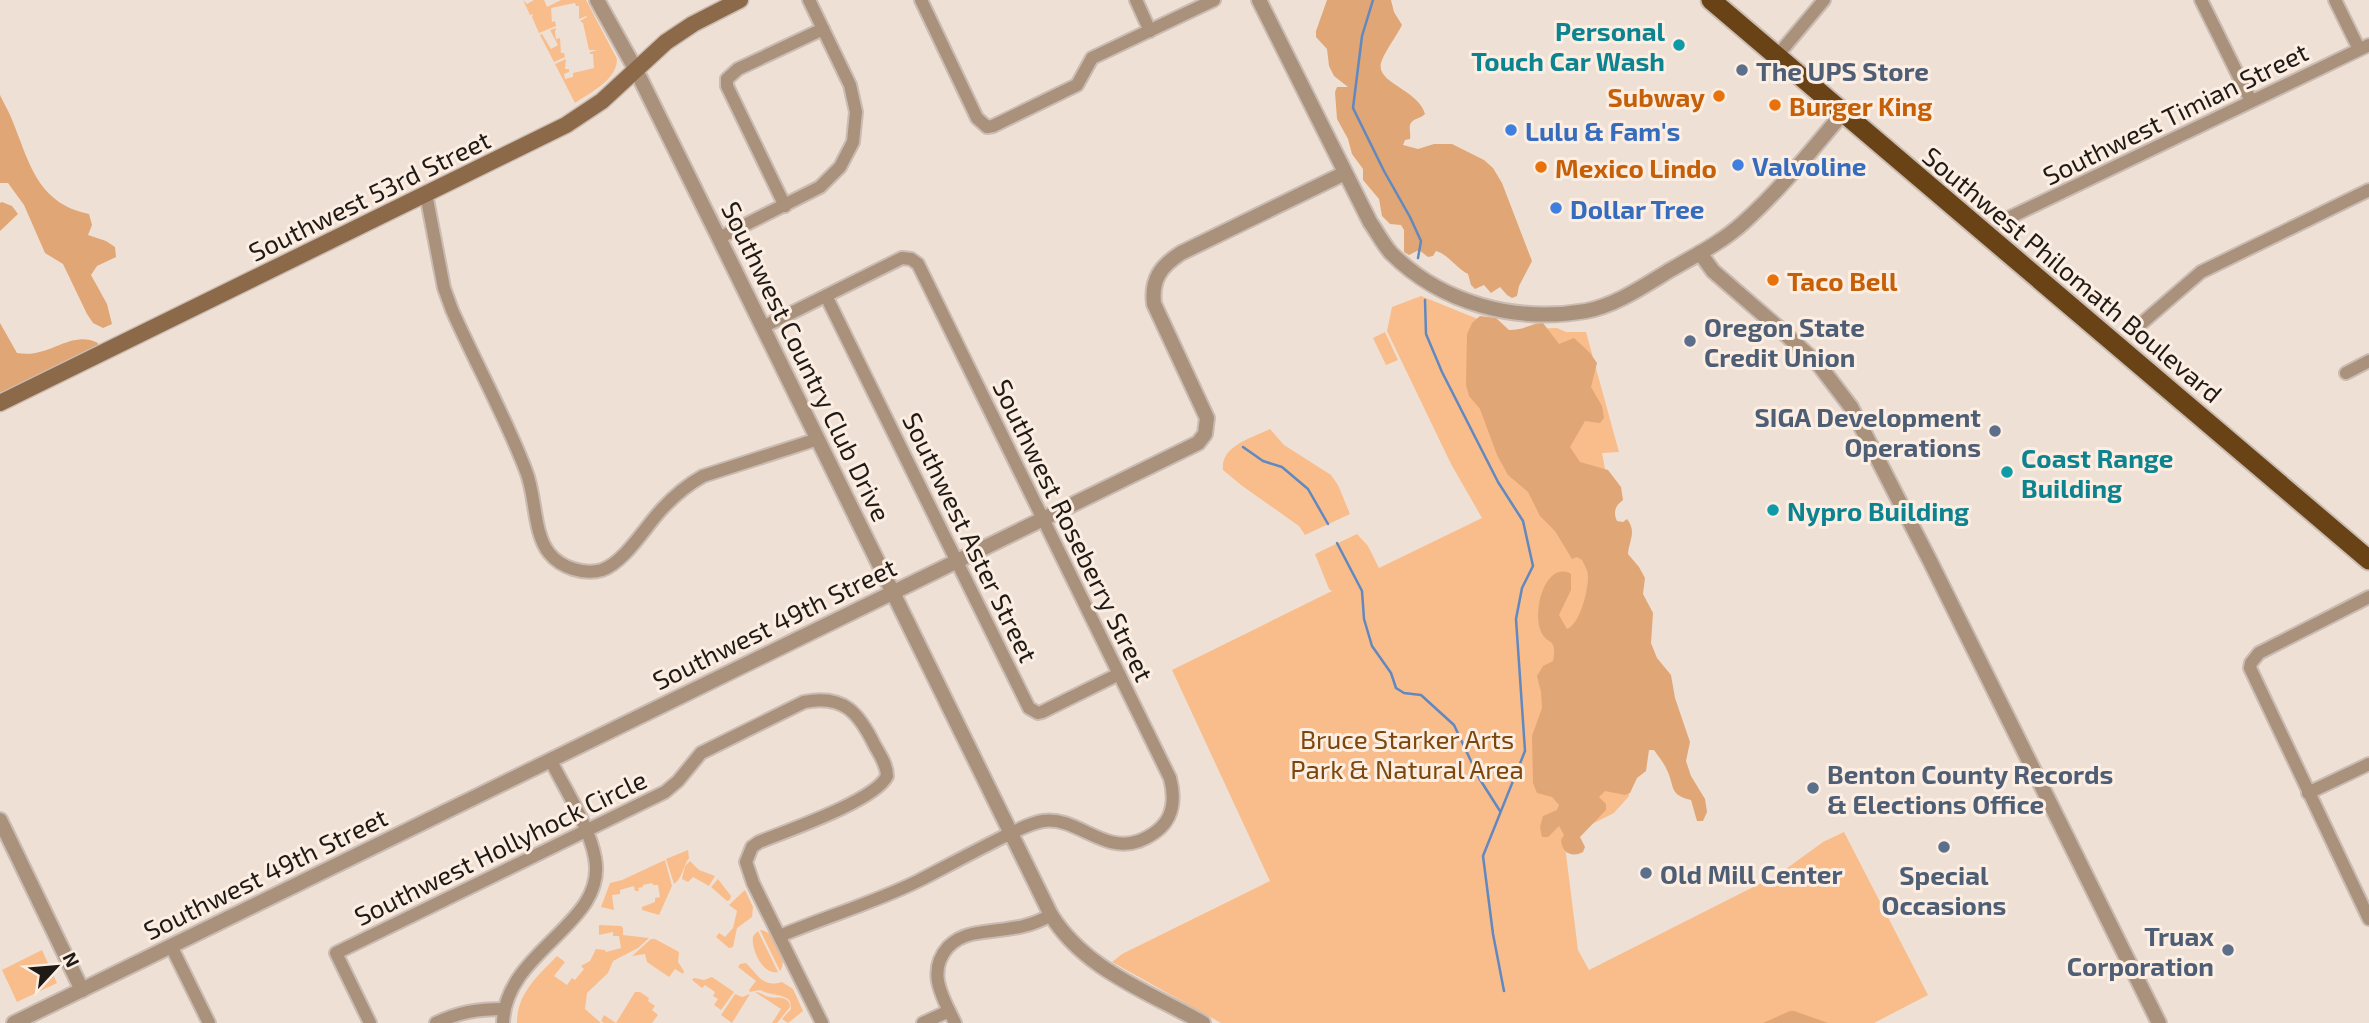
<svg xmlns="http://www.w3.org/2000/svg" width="2369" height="1023" font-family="'Exo 2',sans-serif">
  <rect width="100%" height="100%" fill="#efe0d5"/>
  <!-- green -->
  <g fill="#f9bd8b">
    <path d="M523 0 527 4 534 0H544L547 7 561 0H586L617 59C617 80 591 92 575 103L555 64 566 59 565 69H569V72L564 74 565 79 573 77V73L594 68 593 54H590V52L597 50H589L583 23 580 21 587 17 586 16 579 19V6H576L575 3 551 8 552 22 555 21 556 26 539 33 532 17 533 14 530 15Z"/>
    <path d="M556 28 555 32 556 39 560 38 561 53H564L565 57 554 62 540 35 542 34 551 49 558 45 550 30Z"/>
    <path d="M1421 296 1505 330 1557 328 1566 332H1586L1619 452 1602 453 1612 506 1639 746 1626 774 1629 796 1614 813 1564 838 1578 950 1589 970 1779 874 1823 842 1844 832 1928 995 1874 1023H1221L1112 962 1122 954 1270 881 1172 670 1332 591 1329 589 1315 554 1357 534 1368 546 1379 568 1482 518 1451 464 1387 331 1392 307Z"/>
    <path d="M1385 332 1398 360 1386 365 1373 338Z"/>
    <path d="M1270 429 1284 445 1331 475 1338 485 1350 514 1305 535 1299 526 1241 485 1223 470C1220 446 1252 438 1270 429Z"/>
    <path d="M688 850 689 858C683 866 682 879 674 884L666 859Z"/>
    <path d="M665 860 672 886 659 915 642 910V907L655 902V898L660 897 658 885H653L652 883 643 885V887L638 888 639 891H635L634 886 620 890V894L612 895 614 910 601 907 610 883 622 880Z"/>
    <path d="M690 861 699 870 715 876 709 886 693 877 688 882 682 879 685 866Z"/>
    <path d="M718 879 731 896 730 900 727 901 711 887Z"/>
    <path d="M745 890 753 907 752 917 737 928 733 947 729 948 716 937 719 933 725 937 733 928 737 911 729 905Z"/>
    <path d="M599 925 621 926 623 928V935L649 938 638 948 613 961 608 973 587 993 585 1009 601 1023H517C517 993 538 976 557 956L565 962 554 976 567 985 572 978 575 980 584 969 581 966 590 961 596 949 605 950 606 952 621 948 619 936H613V932L599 935Z"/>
    <path d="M760 930C775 931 789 959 780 971Z"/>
    <path d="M758 931 778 972C762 975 751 949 753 936Z"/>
    <path d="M651 939H655L679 952 678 962 684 971 683 974 675 969 669 977 647 962 645 954 632 956Z"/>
    <path d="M42 950 57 983 17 1002 2 970Z"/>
    <path d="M746 963C758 975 763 988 782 982L793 989 803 1011 788 1023 782 1019 791 1009 790 1001C782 993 771 996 760 990L750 992 749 990 756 981 738 967 740 964Z"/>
    <path d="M712 977 734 992 721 1010 714 1005 718 999 713 996 715 992 705 985 702 988 692 980 694 978 704 980Z"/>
    <path d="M635 992H640L649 998 648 1001 655 1006 652 1010 658 1015 652 1023H604L601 1021 604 1015 616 1023Z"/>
    <path d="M755 992C761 992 764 996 769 997 778 999 781 995 789 1002L790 1007 777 1023H772L781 1009Z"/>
    <path d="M735 994 742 997 750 994 732 1023 721 1015Z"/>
  </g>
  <!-- forest -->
  <g fill="#e1a675">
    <path d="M1327 0H1391L1394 12 1402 25C1396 37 1387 48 1382 60 1372 83 1418 88 1425 114 1421 119 1412 118 1410 125 1409 129 1411 134 1410 139L1405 140 1403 145 1418 149 1434 144H1452L1484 160 1493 168 1502 183 1532 261 1519 286 1517 296 1512 298 1507 295 1500 287 1491 293 1484 285 1475 289 1471 285 1468 274C1456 268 1449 255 1436 251L1433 256 1428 257 1419 250 1409 255 1404 252V230L1401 225 1390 224 1382 216 1379 199 1363 180V169L1352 154 1348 139 1337 119 1335 92 1337 87H1348L1334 76 1329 66 1327 49 1316 37V31Z"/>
    <path d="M0 95C3 102 7 108 10 115 29 159 35 203 89 214L92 225 88 235 106 241 115 247 116 257 97 266 91 275 107 304 112 324 103 328 93 323 87 314 63 264 45 253 24 205 8 183H0Z"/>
    <path d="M2 202 12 206 18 214 0 231V203Z"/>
    <path d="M1480 316 1496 318 1509 330C1524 331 1532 322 1543 323L1559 344 1574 338 1590 353 1597 363 1591 387 1602 406 1604 418 1600 423 1585 421 1570 447 1580 462 1608 470 1621 487 1623 500C1615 506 1613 512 1617 521L1623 522 1627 519C1637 532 1629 540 1628 554L1639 567 1645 578 1643 594 1653 613 1651 643 1657 658 1671 675 1675 698 1690 742 1686 761 1691 776 1705 799 1707 812 1703 821H1697L1691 800C1669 795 1675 787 1667 770 1664 763 1658 756 1654 750H1649L1646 771 1637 778 1630 793 1625 795 1605 791 1599 797 1606 804V810L1580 837 1585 847 1583 852C1572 858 1562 853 1561 840L1564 835 1559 826 1548 837H1542L1540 827 1543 816 1557 810 1559 805 1552 797 1537 793 1533 783 1532 736 1542 708 1541 692 1537 676 1543 666 1553 661C1558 635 1546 647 1540 629 1535 615 1540 587 1551 577 1557 571 1565 570 1571 574V590L1559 615 1567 629C1580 624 1588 591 1588 577 1588 570 1585 566 1582 560L1577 557 1572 559 1555 531 1540 516 1528 492 1508 475 1497 455 1480 409 1469 396 1466 385 1467 334 1472 323Z"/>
    <path d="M0 323 17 353C50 359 70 329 98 343L97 353 0 399Z"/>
    <path d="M1790 1011H1794L1828 1023H1763Z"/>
  </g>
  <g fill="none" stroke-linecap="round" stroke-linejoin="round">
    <!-- stream -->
    <g stroke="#6188bf" stroke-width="2.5">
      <path d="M1373 0 1362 36 1353 108 1384 171 1410 217 1421 241 1418 258"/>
      <path d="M1425 300 1426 334 1442 372 1498 482 1523 521 1533 566 1522 588 1516 619 1525 751 1483 856 1493 934 1504 991"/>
      <path d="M1243 447 1263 461 1282 467 1308 489 1328 524"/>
      <path d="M1337 543 1362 591 1364 619 1372 646 1391 673 1396 688 1404 693 1421 695 1454 725 1479 778 1500 811"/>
    </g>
    <defs>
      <g id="minor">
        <path d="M921 0 977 118 987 127 993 126 1077 85 1092 58 1214 0"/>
        <path d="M1136 0 1150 31"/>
        <path d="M2201 0 2251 101"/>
        <path d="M2335 0 2359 49"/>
        <path d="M1777 56 1824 0"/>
        <path d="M426 194 444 288 452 310C476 364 505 416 526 471 536 495 533 533 549 553 561 568 584 575 602 570 625 562 645 527 662 509 674 496 687 485 703 476L818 439"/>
        <path d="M785 206 727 86V79L738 69 823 29"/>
        <path d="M2000 222 2369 45"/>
        <path d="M719 238 820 187 840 167 853 142 856 112 850 85 809 0"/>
        <path d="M826 296 1029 708 1038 713 1042 712 1119 674"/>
        <path d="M2142 323 2201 272 2369 190"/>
        <path d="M763 327 902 258 911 259 918 264 1170 778C1178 809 1169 829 1139 841 1103 854 1077 816 1043 821 1029 823 1016 831 1003 837 975 851 947 866 918 881 876 902 825 917 780 936"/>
        <path d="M2346 373 2369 361"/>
        <path d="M2369 597 2259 653 2251 663 2250 668 2369 919"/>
        <path d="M2308 793 2369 764"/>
        <path d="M171 946 209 1023"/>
        <path d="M370 1023 336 953 665 792 678 781 701 753 804 702C844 694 859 713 875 746 880 755 887 765 887 776 875 801 786 831 759 842L752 847 746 862 753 883 822 1023"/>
        <path d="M436 1023C459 1012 478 1009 503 1009"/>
        <path d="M503 1023C505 950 608 924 595 858 590 828 565 789 551 761"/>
        <path d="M923 1023 949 1011"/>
        <path d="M955 1023C943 998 926 972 948 947 954 941 963 936 972 934 1002 928 1023 931 1051 915"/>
      </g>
      <g id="tertiary">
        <path d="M597 0 636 70 719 238 1051 915C1085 970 1149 992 1203 1023"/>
        <path d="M1259 0 1370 222C1377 232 1383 244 1391 253 1442 304 1516 323 1586 311 1617 305 1645 285 1672 269 1696 255 1722 242 1743 223 1780 190 1811 151 1843 113"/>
        <path d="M1700 253 1713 271 1781 330 1819 365 1851 407 1930 561 2159 1023"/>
        <path d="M0 820 82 990"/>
        <path d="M14 1023 1198 443 1205 434 1207 418 1154 304C1151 279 1161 266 1181 253L1345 173"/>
      </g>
      <path id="secondary" d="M0 403 566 125 602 101 666 42 693 24 740 0"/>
      <path id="trunk" d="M1711 0 2369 560"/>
    </defs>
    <!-- minor casing -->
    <use href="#minor" stroke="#cabcb3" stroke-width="16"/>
    <!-- tertiary casing -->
    <use href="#tertiary" stroke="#cabcb3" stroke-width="18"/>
    <!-- secondary casing -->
    <use href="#secondary" stroke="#cabcb3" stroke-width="19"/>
    <!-- trunk casing -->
    <use href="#trunk" stroke="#cabcb3" stroke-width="23"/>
    <!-- minor -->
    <use href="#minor" stroke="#a9917b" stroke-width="12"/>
    <!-- tertiary -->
    <use href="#tertiary" stroke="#a9917b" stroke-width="14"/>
    <!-- secondary -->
    <use href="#secondary" stroke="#8c6948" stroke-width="16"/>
    <!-- trunk -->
    <use href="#trunk" stroke="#694216" stroke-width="19"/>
  </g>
  <!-- markers -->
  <g fill="#0f9aa8" stroke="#fceee2" stroke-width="2.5">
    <circle cx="1679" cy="45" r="7"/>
    <circle cx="2007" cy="472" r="7"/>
    <circle cx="1773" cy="510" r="7"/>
  </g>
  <g fill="#5c6f8a" stroke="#fceee2" stroke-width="2.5">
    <circle cx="1742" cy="70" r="7"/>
    <circle cx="1690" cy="341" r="7"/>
    <circle cx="1995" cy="431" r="7"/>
    <circle cx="1813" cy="788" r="7"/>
    <circle cx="1944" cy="847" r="7"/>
    <circle cx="1646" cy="873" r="7"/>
    <circle cx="2228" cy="950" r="7"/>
  </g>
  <g fill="#e8710a" stroke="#fceee2" stroke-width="2.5">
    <circle cx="1719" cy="96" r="7"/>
    <circle cx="1775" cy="105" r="7"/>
    <circle cx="1541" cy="167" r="7"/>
    <circle cx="1773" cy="280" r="7"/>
  </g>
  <g fill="#3f7fe0" stroke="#fceee2" stroke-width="2.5">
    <circle cx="1511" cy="130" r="7"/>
    <circle cx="1738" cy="165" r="7"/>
    <circle cx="1556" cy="208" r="7"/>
  </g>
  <g text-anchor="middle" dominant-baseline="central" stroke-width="6" stroke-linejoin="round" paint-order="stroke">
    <!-- culture labels -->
    <g font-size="26" font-weight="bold" fill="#0d838f" stroke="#fceee2" text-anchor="start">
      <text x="1665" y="30" text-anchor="end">Personal<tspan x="1665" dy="30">Touch Car Wash</tspan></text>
      <text x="2021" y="457">Coast Range<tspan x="2021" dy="30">Building</tspan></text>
      <text x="1787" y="510">Nypro Building</text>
    </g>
    <!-- service labels -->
    <g font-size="26" font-weight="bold" fill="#4e5e75" stroke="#fceee2" text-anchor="start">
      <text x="1756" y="70">The UPS Store</text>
      <text x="1704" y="326">Oregon State<tspan x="1704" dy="30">Credit Union</tspan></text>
      <text x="1981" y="416" text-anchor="end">SIGA Development<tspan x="1981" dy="30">Operations</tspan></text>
      <text x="1827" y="773">Benton County Records<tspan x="1827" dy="30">&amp; Elections Office</tspan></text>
      <text x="1660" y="873">Old Mill Center</text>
      <text x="1944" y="874" text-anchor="middle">Special<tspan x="1944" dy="30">Occasions</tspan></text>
      <text x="2214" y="935" text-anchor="end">Truax<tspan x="2214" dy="30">Corporation</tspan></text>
    </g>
    <!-- food labels -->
    <g font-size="26" font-weight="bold" fill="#c56008" stroke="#fceee2" text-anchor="start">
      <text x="1705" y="96" text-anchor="end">Subway</text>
      <text x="1789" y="105">Burger King</text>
      <text x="1555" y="167">Mexico Lindo</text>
      <text x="1787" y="280">Taco Bell</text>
    </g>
    <!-- street labels -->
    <g font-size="26" fill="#1f1a16" stroke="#fceee2">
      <text transform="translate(2175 113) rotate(-26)">Southwest Timian Street</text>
      <text transform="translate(369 195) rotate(-26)">Southwest 53rd Street</text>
      <text transform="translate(2073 274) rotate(40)">Southwest Philomath Boulevard</text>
      <text transform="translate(807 361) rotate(64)">Southwest Country Club Drive</text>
      <text transform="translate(1074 530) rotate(64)">Southwest Roseberry Street</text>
      <text transform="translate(971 537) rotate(64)">Southwest Aster Street</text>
      <text transform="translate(774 623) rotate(-26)">Southwest 49th Street</text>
      <text transform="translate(500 847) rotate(-26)">Southwest Hollyhock Circle</text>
      <text transform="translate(265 873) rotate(-26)">Southwest 49th Street</text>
    </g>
    <!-- shop labels -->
    <g font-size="26" font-weight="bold" fill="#366cbe" stroke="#fceee2" text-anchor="start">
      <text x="1525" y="130">Lulu &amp; Fam's</text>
      <text x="1752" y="165">Valvoline</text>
      <text x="1570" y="208">Dollar Tree</text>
    </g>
    <!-- park labels -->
    <g font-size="26" fill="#7d460a" stroke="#fceee2">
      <text x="1407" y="738">Bruce Starker Arts<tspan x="1407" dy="30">Park &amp; Natural Area</tspan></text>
    </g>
  </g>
  <!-- north arrow -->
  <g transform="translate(56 967) rotate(64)" stroke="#fceee2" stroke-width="5" paint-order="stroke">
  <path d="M0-5L12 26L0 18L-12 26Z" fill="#1f1a16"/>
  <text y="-10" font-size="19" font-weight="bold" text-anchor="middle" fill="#1f1a16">N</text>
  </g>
</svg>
